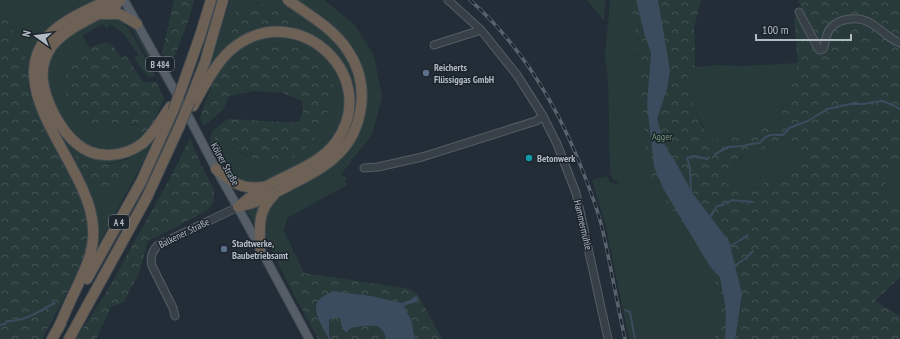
<svg xmlns="http://www.w3.org/2000/svg" width="900" height="339" font-family="'PT Sans Narrow',sans-serif">
  <defs>
    <pattern id="forest-crowns" width="20" height="18" patternUnits="userSpaceOnUse"><rect width="20" height="18" fill="#283b3a"/><path d="M2 6a3 3 0 1 1 6 0M12 15a3 3 0 1 1 6 0" fill="none" stroke="#455555"/></pattern>
  </defs>
  <rect width="100%" height="100%" fill="#232d37"/>
  <!-- grass -->
  <g fill="#283b3a" fill-rule="evenodd">
    <path d="M0 0H94L89 5C62 22 37 31 29 65L19 41 0 7Z"/>
    <path d="M230 0H283L338 43 355 71 358 109 345 141 329 158 249 202 322 160 352 108 332 50 322 42 312 36 298 30 288 29 262 30 207 75ZM254 3 274 7 292 12 300 29C281 21 267 22 248 30Z"/>
    <path d="M296 0H324L355 25 374 56 382 97 372 135 350 162V163C347 168 343 170 341 175L347 178 345 182 347 185 287 218 284 231 304 273 284 276 266 236 263 226V218L274 200 336 162C371 131 377 77 347 40 333 24 313 12 296 0Z"/>
    <path d="M587 0H606L604 21Z"/>
    <path d="M610 0H636L681 217 711 268 720 277 725 339H629L606 227 592 180 607 176C609 182 614 187 620 182L613 180 610 173 608 80 605 56Z"/>
    <path d="M105 17H117L129 29 155 75V76L150 77 146 75 134 58 138 54 122 32 110 24 107 29 103 24 83 35 87 44 83 46 73 59 66 75 74 111 81 121 135 125 141 124V128L138 136 140 139 123 148 103 151 86 146 72 135 60 117 47 88V66L53 52 66 38 97 20Z"/>
    <path d="M123 20C133 24 155 61 156 72L131 28Z"/>
    <path d="M78 22 40 67 61 131 105 158 155 135 142 164 96 249 36 70ZM74 153 100 164 112 163 127 158 137 162 120 182H115Z"/>
    <path d="M277 35C285 37 294 36 301 39 339 54 358 106 332 140 321 155 304 163 288 171 264 184 255 192 230 176 223 171 215 152 211 145L210 139 212 131 216 141 230 146 246 156 302 152 306 50 280 45 270 41 239 57 232 56C245 43 260 39 277 35Z"/>
    <path d="M798 63 779 123 772 126 761 125 756 133 745 137 732 136 722 140H711C703 126 695 112 691 96 689 87 688 77 686 68L716 65 743 66Z"/>
    <path d="M771 143 796 146 799 158 795 173 779 181 765 182 758 189 742 188 726 185 723 179 739 159 747 154 758 153Z"/>
    <path d="M900 157V196L877 199Z"/>
    <path d="M261 203 256 227 247 211Z"/>
  </g>
  <!-- forest -->
  <g fill="url(#forest-crowns)" fill-rule="evenodd">
    <path d="M174 0H194L190 16 171 66 162 53Z"/>
    <path d="M630 0H701L694 27 695 46V67L686 68 691 96 695 109 701 124 711 140H722L732 136 745 137 756 133 761 125 772 126 779 123 798 63 794 18 805 17 798 0H900V157L877 199 900 196V277L875 301 900 316V339H714C716 332 719 325 720 318 725 280 694 241 674 211 668 203 658 194 654 184 644 160 645 131 643 106 640 71 637 35 630 0ZM771 143 796 146 799 158 795 173 779 181 765 182 758 189 742 188 726 184 723 179 739 158 747 154 758 153ZM683 178 691 191 729 241 678 183Z"/>
    <path d="M254 3C273 6 287 9 303 20L300 29C272 18 258 25 233 37L227 29 238 9Z"/>
    <path d="M0 7 19 41 29 65 28 85 33 104 66 165 86 209 89 237 85 259 42 339H0Z"/>
    <path d="M270 41 280 45 306 50 327 66 335 90 328 111 318 134 302 152 280 165H264L230 146 216 141 212 131 228 119 280 122H299L303 112 302 101 283 93 254 91 229 96 223 110 204 126 200 118C208 95 215 73 232 56L239 57Z"/>
    <path d="M104 42C112 42 117 52 122 58L126 56 143 82H156L164 99C157 114 152 127 140 139L138 136 141 128 140 124 95 125 81 121 67 100 65 87 66 75 73 59 83 46 87 44 89 48Z"/>
    <path d="M190 138 199 161 214 189V201L207 211 148 241 139 273 124 302 111 307 96 339H76L107 291 175 169Z"/>
    <path d="M74 153C81 155 95 163 101 164 112 165 123 158 135 159L137 162 120 182H115L104 189 92 186Z"/>
    <path d="M304 273 411 289 418 295 442 339H415L411 320 404 306 419 301 417 297 402 303 372 296 333 291C329 294 320 298 317 303 310 313 324 330 329 339H318L284 276Z"/>
    <path d="M331 318H340L341 325 345 332H347C349 330 349 329 352 328 354 327 375 325 377 326 382 328 385 334 386 339H331L329 335V320Z"/>
  </g>
  <!-- water -->
  <g fill="#3a4c5e">
    <path d="M636 0H658L670 70 667 89 657 119 666 148 674 159 691 191 729 241 742 294 735 339H725L726 310 720 277 711 268 700 250 664 190 654 167 647 104 651 53 645 36Z"/>
    <path d="M333 291 372 296 402 303 412 299 414 297 417 296 419 301 404 306 411 320 415 339H386C385 334 382 328 377 326 375 325 354 327 352 328 349 329 349 330 347 332H345L341 325 340 318H332L329 320V335L331 339H329C323 327 307 308 322 297 325 295 330 293 333 291Z"/>
  </g>
  <g fill="none" stroke-linecap="round" stroke-linejoin="round">
    <!-- stream -->
    <g stroke="#3a4c5e" stroke-width="2">
      <path d="M715 154 728 147 743 146 751 144 760 143C767 133 772 135 783 135L789 128 808 121 827 109 850 104H863L882 101 893 105 900 109"/>
      <path d="M691 192 690 168 687 158 694 156 707 159 709 157"/>
      <path d="M709 219 717 206 723 205 732 200 753 202"/>
      <path d="M739 241 748 235"/>
      <path d="M729 247 737 242"/>
      <path d="M745 259 753 251"/>
      <path d="M733 267 743 260"/>
      <path d="M625 310 630 312 635 339"/>
      <path d="M0 325 5 324 7 321C25 322 40 310 55 303"/>
    </g>
    <defs>
      <g id="minor">
        <path d="M448 0 481 30 517 75 543 116 557 144 576 193 608 339"/>
        <path d="M799 12 819 50 823 49C826 43 825 35 830 29 839 17 860 16 872 24 882 30 889 39 900 43"/>
        <path d="M434 45 481 30"/>
        <path d="M364 168 378 167 422 157 536 121 543 116"/>
        <path d="M175 316 173 308 152 266C150 258 152 251 158 245L238 207"/>
      </g>
      <path id="major" d="M124 0 182 104 216 169 246 222 309 339"/>
      <g id="highway">
        <path d="M120 0 116 5C96 16 66 28 52 46 36 68 43 92 54 114 60 125 66 135 76 143 95 160 123 158 143 143 154 133 162 119 170 107"/>
        <path d="M102 14H120L137 24"/>
        <path d="M182 87 200 36 211 0"/>
        <path d="M191 98 205 62 223 0"/>
        <path d="M193 106C205 85 217 59 237 45 301 0 382 78 336 142 319 165 289 173 265 187 255 193 246 200 238 207"/>
        <path d="M216 169C232 182 241 190 262 187"/>
        <path d="M240 206C258 203 273 194 290 185 305 177 321 170 334 158 364 132 371 85 348 51 334 29 309 15 288 0"/>
        <path d="M260 248C260 227 257 212 273 196"/>
        <path d="M87 279 141 182 172 113"/>
        <path d="M58 329C64 315 70 301 77 287 86 267 95 250 93 227 90 166 0 91 48 36 64 19 88 10 108 0"/>
        <path d="M52 339 61 323"/>
        <path d="M69 339 147 197 180 125"/>
      </g>
    </defs>
    <!-- minor casing -->
    <use href="#minor" stroke="#555d65" stroke-width="9"/>
    <!-- major casing -->
    <use href="#major" stroke="#404851" stroke-width="10"/>
    <!-- highway casing -->
    <use href="#highway" stroke="#424a52" stroke-width="12"/>
    <!-- minor -->
    <use href="#minor" stroke="#373f47" stroke-width="7"/>
    <!-- major -->
    <use href="#major" stroke="#555e67" stroke-width="8"/>
    <!-- highway -->
    <use href="#highway" stroke="#6d6155" stroke-width="10"/>
    <defs>
      <path id="rail" d="M470 0C524 48 560 110 585 177 592 195 599 213 603 232 611 267 617 303 625 339"/>
    </defs>
    <!-- rail casing -->
    <use href="#rail" stroke="#59636e" stroke-width="3.5"/>
    <!-- rail -->
    <use href="#rail" stroke="#1c242c" stroke-width="2" stroke-dasharray="6" stroke-linecap="butt"/>
    <defs>
      <g id="highway-bridge">
        <path d="M173 111 182 87"/>
        <path d="M180 125 190 101"/>
      </g>
    </defs>
    <!-- highway-bridge casing -->
    <use href="#highway-bridge" stroke="#424a52" stroke-width="12" stroke-linecap="butt"/>
    <!-- highway-bridge -->
    <use href="#highway-bridge" stroke="#6d6155" stroke-width="10"/>
  </g>
  <!-- markers -->
  <g fill="#5c6f8a" stroke="#1c242c" stroke-width="1.5">
    <circle cx="426" cy="73" r="4"/>
    <circle cx="224" cy="249" r="4"/>
  </g>
  <circle fill="#0f9aa8" stroke="#1c242c" stroke-width="1.5" cx="529" cy="158" r="4"/>
  <g text-anchor="middle" dominant-baseline="central" stroke-width="3" stroke-linejoin="round" paint-order="stroke">
    <!-- shield labels -->
    <g fill="#1c242c" stroke="#858d96" stroke-width="1">
      <rect x="146" y="57" width="28" height="14" rx="3"/>
      <rect x="109" y="215" width="20" height="14" rx="3"/>
    </g>
    <g font-size="9" font-weight="bold" fill="#b2bac4">
      <text x="160" y="64">B 484</text>
      <text x="119" y="222">A 4</text>
    </g>
    <!-- poi labels -->
    <g font-size="10" font-weight="bold" fill="#b2bac4" stroke="#1c242c" text-anchor="start">
      <text x="434" y="67">Reicherts<tspan x="434" dy="12">Flüssiggas GmbH</tspan></text>
      <text x="537" y="158">Betonwerk</text>
      <text x="232" y="243">Stadtwerke,<tspan x="232" dy="12">Baubetriebsamt</tspan></text>
    </g>
    <!-- park labels -->
    <g font-size="10" fill="#729778" stroke="#1c242c">
      <text x="662" y="136">Agger</text>
    </g>
    <!-- street labels -->
    <g font-size="10" fill="#b2bac4" stroke="#1c242c">
      <text transform="translate(225 164) rotate(61)">Kölner Straße</text>
      <text transform="translate(583 225) rotate(77)">Hammermühle</text>
      <text transform="translate(184 233) rotate(-26)">Balkener Straße</text>
    </g>
  </g>
  <!-- north arrow -->
  <g transform="translate(36 36) rotate(284)" stroke="#1c242c" stroke-width="3" paint-order="stroke">
  <path d="M0-3L7 15L0 10L-7 15Z" fill="#b2bac4"/>
  <text y="-6" font-size="11" font-weight="bold" text-anchor="middle" fill="#b2bac4">N</text>
  </g>
  <!-- scale -->
  <path d="M756 34v6h95v-6" fill="none" stroke="#b2bac4" stroke-width="2"/>
  <text x="762" y="34" font-size="12" fill="#b2bac4" stroke="#1c242c" stroke-width="3" paint-order="stroke">100 m</text>
</svg>
